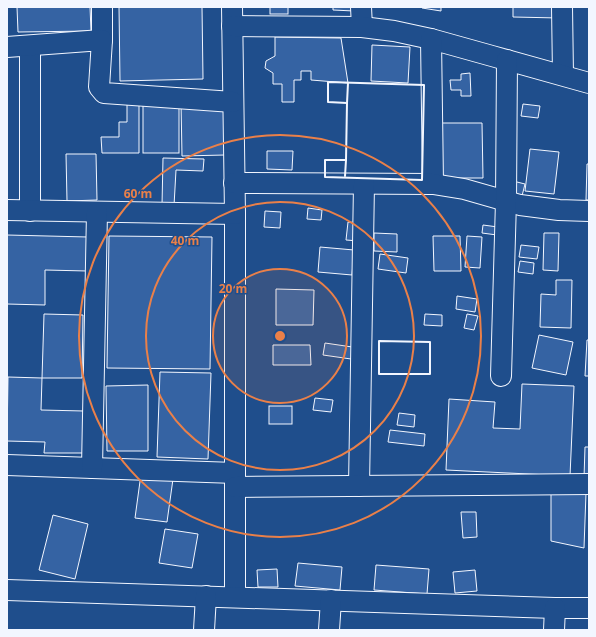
<svg xmlns="http://www.w3.org/2000/svg" width="596" height="637" font-family="'Open Sans',sans-serif">
  <rect width="100%" height="100%" fill="#1f4e8c"/>
  <!-- building -->
  <g fill="#3563a3" stroke="#f2f6ff">
    <path d="M17 7H90L91 31 18 32Z"/>
    <path d="M119 7H202L203 79 120 81Z"/>
    <rect x="270" y="7" width="18" height="7"/>
    <path d="M333 7H354V11L333 10Z"/>
    <path d="M422 7H441V11L422 8Z"/>
    <path d="M513 7H559V18L513 17Z"/>
    <path d="M275 37 341 38 348 83 311 80V71H301V80H294V102H282V84H273V73L265 68 266 61 275 56Z"/>
    <path d="M372 45 410 47 408 83 371 81Z"/>
    <path d="M470 73 471 96H461V90H451L450 80H461V74Z"/>
    <path d="M181 102H224L225 155 182 156Z"/>
    <path d="M139 103V153H102L101 137H119V122H127V104Z"/>
    <rect x="143" y="104" width="36" height="49"/>
    <path d="M523 104 540 106 538 118 521 116Z"/>
    <path d="M434 123H482L483 178H434Z"/>
    <path d="M530 149 559 152 554 194 525 191Z"/>
    <path d="M267 151H293L292 170 267 169Z"/>
    <path d="M66 154H96L97 200 67 201Z"/>
    <path d="M163 158 204 159 203 171 176 170 174 206 162 205Z"/>
    <path d="M587 164H589V200H586Z"/>
    <path d="M513 181 525 184 521 200 509 197Z"/>
    <path d="M308 208 322 210 321 220 307 219Z"/>
    <path d="M265 211 281 212 280 228 264 227Z"/>
    <path d="M348 222 361 223 359 241 346 240Z"/>
    <path d="M483 225 498 227 497 235 482 233Z"/>
    <path d="M374 233 397 234V252L374 251Z"/>
    <path d="M544 233H559L558 271 543 270Z"/>
    <path d="M7 235 88 237 87 271 45 270V305L7 304Z"/>
    <path d="M109 236 212 237 210 369 107 368Z"/>
    <path d="M433 236H460L461 271H434Z"/>
    <path d="M467 236 482 237 480 268 465 267Z"/>
    <path d="M521 245 539 247 537 259 519 257Z"/>
    <path d="M320 247 354 250 352 275 318 272Z"/>
    <path d="M380 254 408 258 406 273 378 269Z"/>
    <path d="M520 261 534 263 533 274 518 272Z"/>
    <path d="M556 280H572L571 328 540 327 541 294 556 295Z"/>
    <path d="M276 289 314 290 313 325H276Z"/>
    <path d="M457 296 477 299 475 312 456 309Z"/>
    <path d="M44 314 83 315 82 378H42Z"/>
    <path d="M425 314 442 315V326L424 325Z"/>
    <path d="M467 314 478 316 474 330 464 328Z"/>
    <path d="M539 335 573 342 566 375 532 368Z"/>
    <path d="M587 340H589V376H585Z"/>
    <path d="M325 343 359 348 358 360 323 355Z"/>
    <path d="M273 345H310L311 365H273Z"/>
    <path d="M160 372 211 373 208 459 157 457Z"/>
    <path d="M8 377 42 378 41 410 84 411 83 453H44L45 442 7 441Z"/>
    <path d="M522 384 574 386 570 476 446 470 449 399 495 402 493 428 520 429Z"/>
    <path d="M148 385V451H107L106 386Z"/>
    <path d="M315 398 333 400 331 412 313 410Z"/>
    <rect x="269" y="406" width="23" height="18"/>
    <path d="M399 413 415 415 414 427 397 425Z"/>
    <path d="M390 430 425 434 424 446 388 442Z"/>
    <path d="M585 447H589V478H584Z"/>
    <path d="M141 474 173 479 167 522 135 518Z"/>
    <path d="M586 493 584 548 551 541V494Z"/>
    <path d="M461 512H476L477 537 463 538Z"/>
    <path d="M53 515 88 524 75 579 39 570Z"/>
    <path d="M165 529 198 534 192 568 159 563Z"/>
    <path d="M298 563 342 567 340 590 295 586Z"/>
    <path d="M376 565 429 569 427 594 374 590Z"/>
    <path d="M277 569 278 587H258L257 570Z"/>
    <path d="M475 570 477 591 455 593 453 572Z"/>
  </g>
  <g fill="none" stroke-linecap="round" stroke-linejoin="round">
    <defs>
      <g id="minor">
        <path d="M102 7V40"/>
        <path d="M232 7 235 214V597"/>
        <path d="M361 7 362 27"/>
        <path d="M562 7 563 75"/>
        <path d="M232 26 362 27 394 31 431 39 492 56 589 83"/>
        <path d="M431 39 433 184"/>
        <path d="M30 46V211"/>
        <path d="M7 47 102 40 99 87 104 93 233 102"/>
        <path d="M234 183 433 184 464 189 520 205 559 210 589 211"/>
        <path d="M7 210 235 214"/>
        <path d="M501 376 506 201 507 60"/>
        <path d="M7 465 235 473"/>
        <path d="M92 468 97 212"/>
        <path d="M359 486 364 184"/>
        <path d="M235 487 589 484"/>
        <path d="M7 590 555 608H589"/>
        <path d="M204 630 206 596"/>
        <path d="M329 630 331 600"/>
        <path d="M554 630 555 608"/>
      </g>
    </defs>
    <!-- minor casing -->
    <use href="#minor" stroke="#f2f6ff" stroke-width="22"/>
    <!-- minor -->
    <use href="#minor" stroke="#1f4e8c" stroke-width="20"/>
    <!-- wall -->
    <g stroke="#f2f6ff" stroke-width="2">
      <path d="M328 82 424 85 422 180 325 177V160H346L347 103 328 102Z"/>
      <path d="M347 103 348 83"/>
      <path d="M345 176 346 160"/>
      <path d="M379 341 430 342V374H379Z"/>
    </g>
  </g>
  <!-- distance rings -->
  <circle cx="280" cy="336" r="67" fill="#ea8049" fill-opacity=".12"/>
  <g fill="none" stroke="#ea8049" stroke-width="2">
    <circle cx="280" cy="336" r="67"/>
    <circle cx="280" cy="336" r="134"/>
    <circle cx="280" cy="336" r="201"/>
  </g>
  <circle cx="280" cy="336" r="6" fill="#ea8049" stroke="#1f4e8c" stroke-width="2"/>
  <g font-size="12" text-anchor="middle" font-weight="bold" fill="#ea8049" stroke="#1f4e8c" stroke-width="3" stroke-linejoin="round" paint-order="stroke">
    <text x="138" y="198">60 m</text>
    <text x="185" y="245">40 m</text>
    <text x="233" y="293">20 m</text>
  </g>
  <!-- border -->
  <rect width="596" height="637" fill="none" stroke="#f2f6ff" stroke-width="16"/>
</svg>
